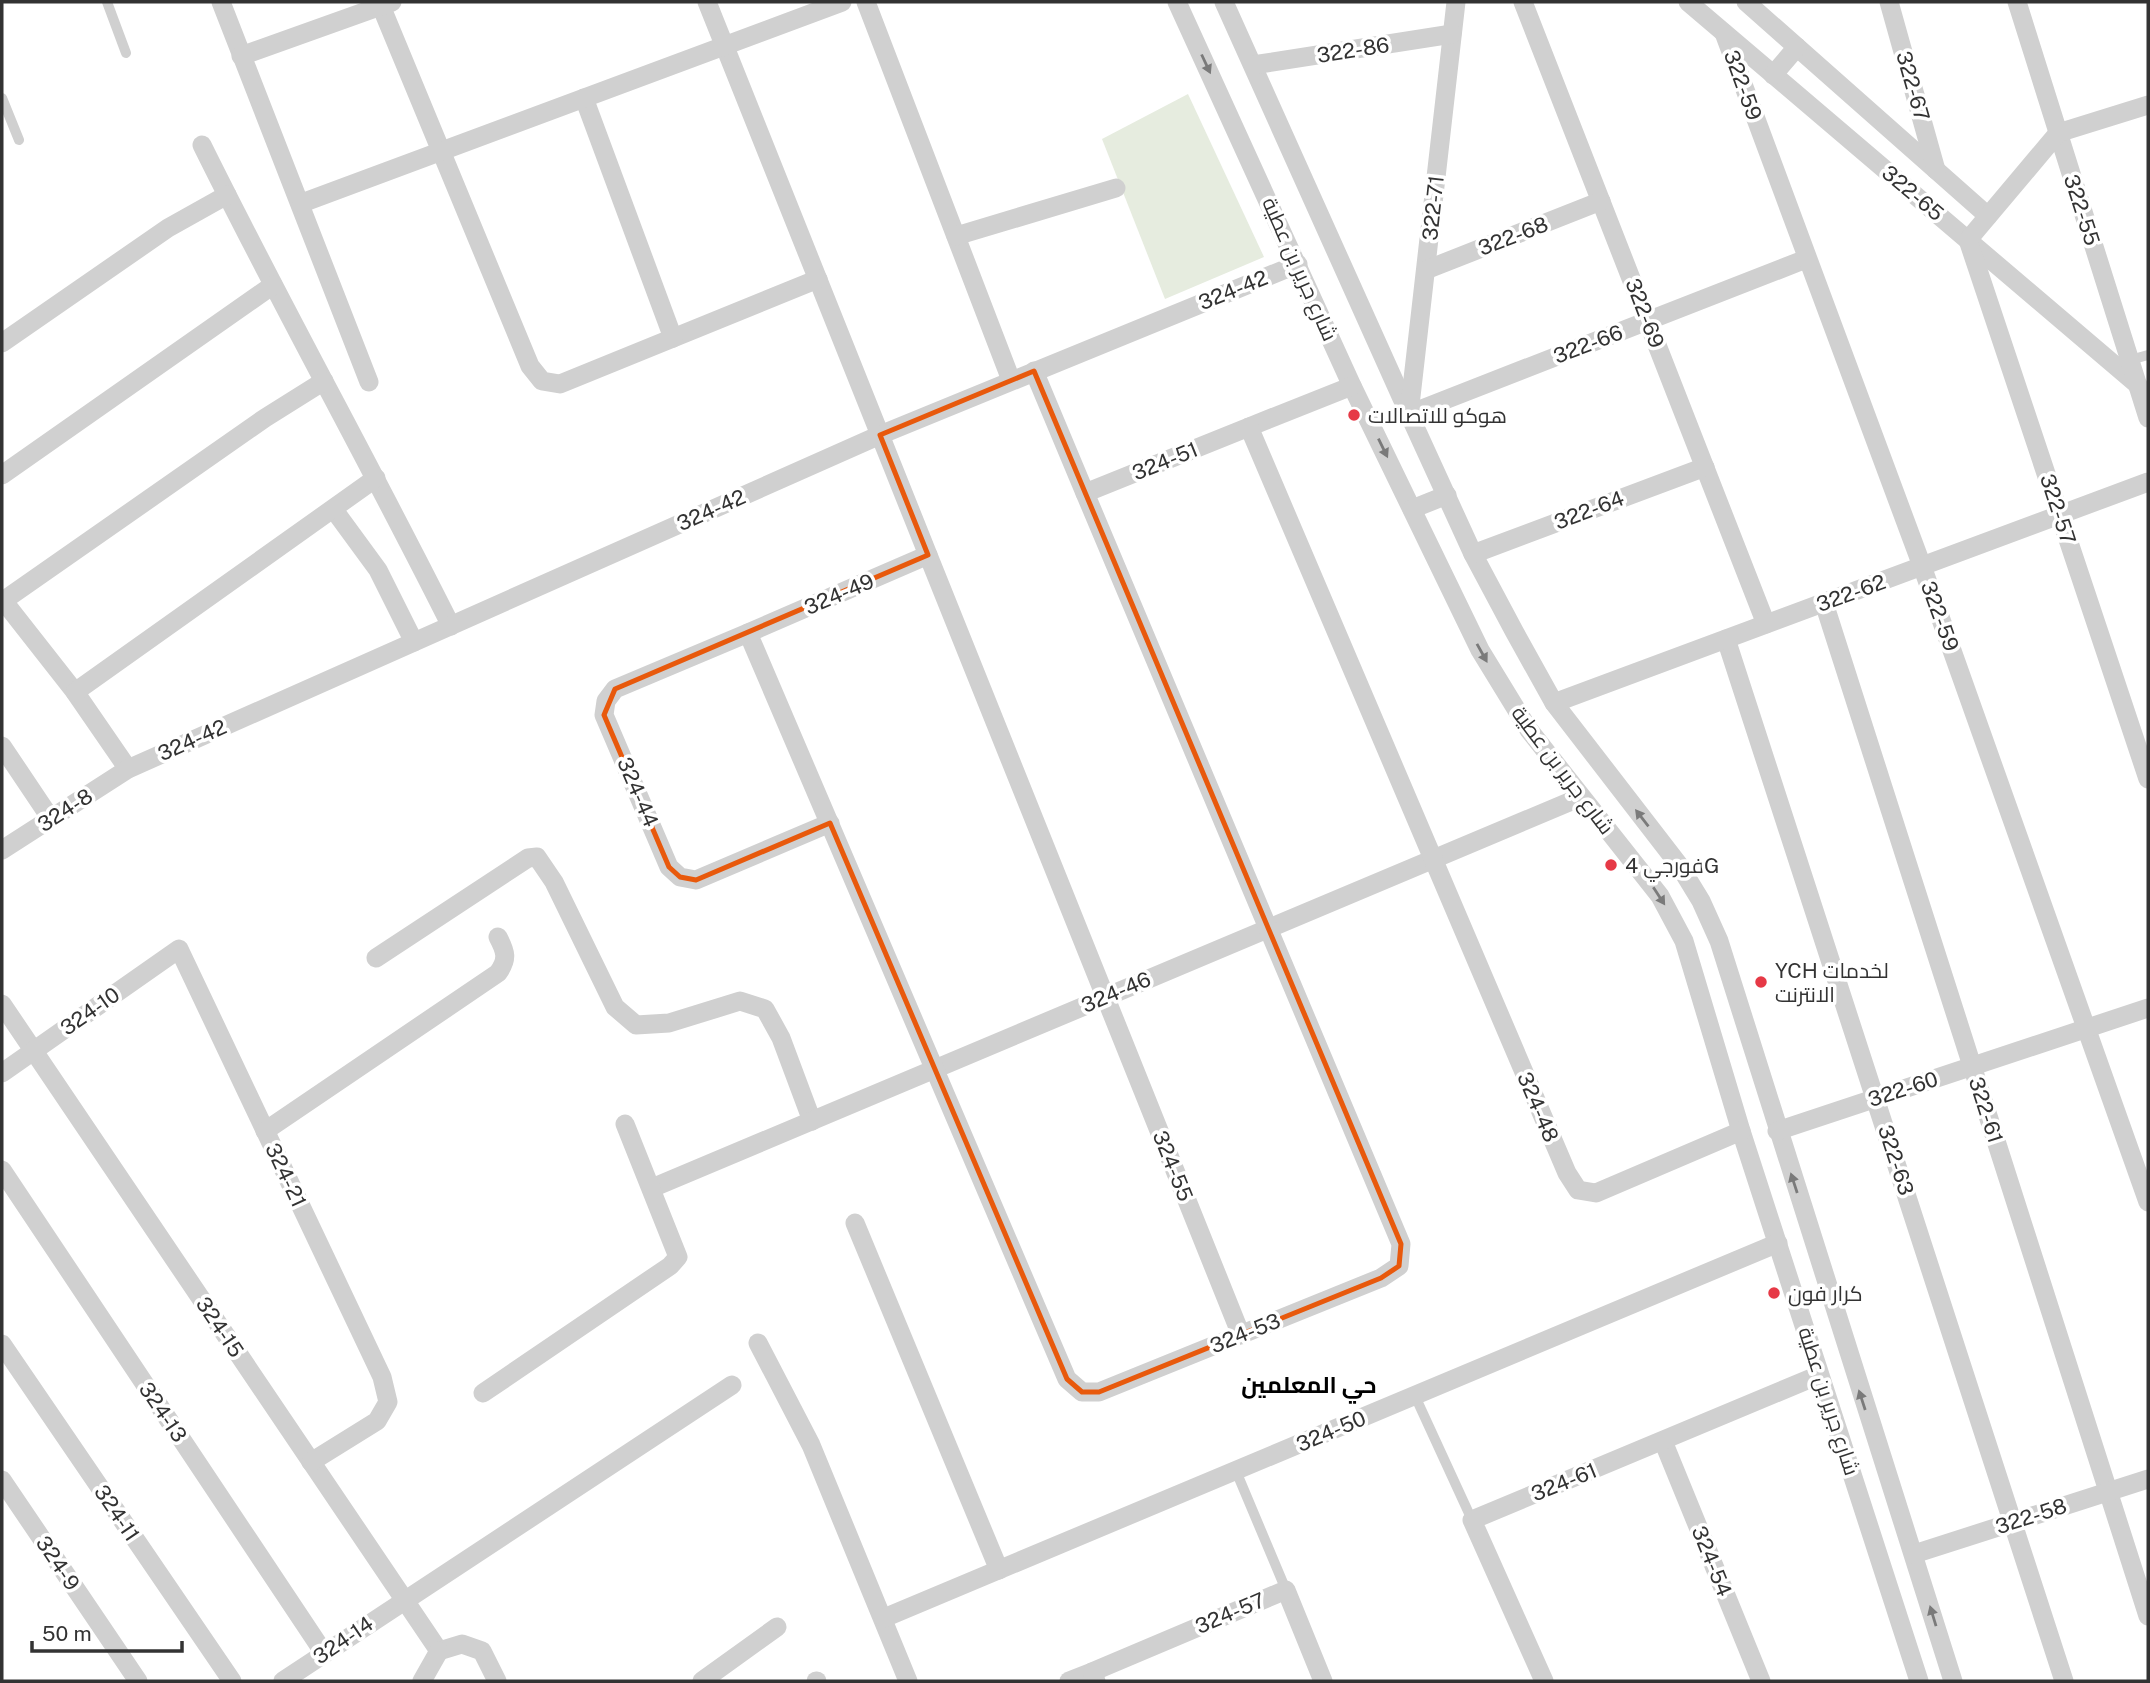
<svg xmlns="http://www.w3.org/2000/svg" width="2150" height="1683" font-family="'Public Sans',Cairo,sans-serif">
  <rect width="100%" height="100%" fill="#fff"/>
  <!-- green -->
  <path fill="#e6ecdf" d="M1188 94 1264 257 1165 299 1102 139Z"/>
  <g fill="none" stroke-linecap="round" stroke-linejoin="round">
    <!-- lane -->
    <g stroke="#d0d0d0" stroke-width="10">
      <path d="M107 2 126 53"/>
      <path d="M2 98 19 140"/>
      <path d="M2130 360 2148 355"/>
      <path d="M1415 1396 1472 1520"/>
      <path d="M1236 1471 1286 1590"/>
    </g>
    <!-- street -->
    <g stroke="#d0d0d0" stroke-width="19">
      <path d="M221 2 369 382"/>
      <path d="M707 2 928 555"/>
      <path d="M866 2 1011 380"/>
      <path d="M1177 2 1352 386 1480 650 1529 730 1660 896 1684 941 1741 1131 1919 1681"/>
      <path d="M1224 2 1409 414 1473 554 1514 631 1554 703 1679 865 1701 901 1719 941 1953 1681"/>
      <path d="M1456 2 1409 414 1806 259"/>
      <path d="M1523 2 1766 624"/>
      <path d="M1688 2 2138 385"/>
      <path d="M1746 2 1988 216"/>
      <path d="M1889 2 1936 170"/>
      <path d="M2017 2 2148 418"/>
      <path d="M381 6 530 366 542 381 560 384 818 279"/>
      <path d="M1724 33 1922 566 2148 1202"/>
      <path d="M241 56 392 2"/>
      <path d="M1253 65 1452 34"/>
      <path d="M1773 75 1797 47"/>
      <path d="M584 98 673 338"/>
      <path d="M2148 105 2058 133 1968 240 2148 779"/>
      <path d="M202 145C282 307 370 464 451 626"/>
      <path d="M302 203 842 2"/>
      <path d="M956 236 1116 188"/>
      <path d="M1426 270 1601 201"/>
      <path d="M2 343 168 228 227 195"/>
      <path d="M1034 371 1085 493"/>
      <path d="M1249 427 1352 386"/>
      <path d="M2 475 273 285"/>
      <path d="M1412 509 1447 495"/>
      <path d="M334 510 378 570 414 642"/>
      <path d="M1473 554 1705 467"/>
      <path d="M2 599 75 692 128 769"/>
      <path d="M3 601 265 418 324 381"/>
      <path d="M1824 603 2148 1616"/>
      <path d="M748 633 615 689 606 701 604 715 669 867 680 877 696 880 830 823"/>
      <path d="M1726 639 2064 1681"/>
      <path d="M75 692 376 478"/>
      <path d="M1554 703 2148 482"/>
      <path d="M2 746 51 819"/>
      <path d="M2 850 128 769 880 435 1298 264"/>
      <path d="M376 958 528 858 537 857 554 882 615 1007 636 1025 669 1023 740 1001 765 1009 781 1038 812 1121"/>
      <path d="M2 1004 439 1651"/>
      <path d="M2 1073 179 949 382 1377 388 1402 377 1421 311 1462"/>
      <path d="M265 1131 498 973C508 959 506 952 498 937"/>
      <path d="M1777 1131 2148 1008"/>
      <path d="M2 1170 324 1653"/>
      <path d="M652 1188 1581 797"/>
      <path d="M855 1223 999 1570"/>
      <path d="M1241 1335 928 555 748 633 1067 1379 1082 1392H1099L1381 1278 1399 1266 1401 1244 1085 493 1249 427 1567 1173 1578 1190 1596 1193 1741 1131"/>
      <path d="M758 1343 811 1445 908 1681"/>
      <path d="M2 1344 232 1681"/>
      <path d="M483 1393 670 1266 678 1257 625 1124"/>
      <path d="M1663 1441 1761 1681"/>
      <path d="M2 1480 138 1681"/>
      <path d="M1914 1554 2148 1479"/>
      <path d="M884 1618 1778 1243"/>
      <path d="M439 1651 462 1644 482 1651 497 1681"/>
      <path d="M283 1681 732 1385"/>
      <path d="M422 1681 439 1651"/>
      <path d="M702 1681 777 1627"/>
      <path d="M816 1681H817"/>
      <path d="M1069 1681 1092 1672"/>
      <path d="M1096 1681 1092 1672 1286 1590 1323 1681"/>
      <path d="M1544 1681 1472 1520 1819 1375"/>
    </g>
  </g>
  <!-- one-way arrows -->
  <defs><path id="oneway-solid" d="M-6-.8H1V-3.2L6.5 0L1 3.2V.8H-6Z" transform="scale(1.75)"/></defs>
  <g fill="#7a7a7a">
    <use href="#oneway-solid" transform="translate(1206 64) rotate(65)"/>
    <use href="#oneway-solid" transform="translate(1383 448) rotate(64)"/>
    <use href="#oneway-solid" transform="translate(1482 653) rotate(61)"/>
    <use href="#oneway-solid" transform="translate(1642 818) rotate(-128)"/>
    <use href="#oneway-solid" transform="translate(1659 896) rotate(57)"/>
    <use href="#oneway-solid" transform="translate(1794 1183) rotate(-108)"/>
    <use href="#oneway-solid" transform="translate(1862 1400) rotate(-108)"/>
    <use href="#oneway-solid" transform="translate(1933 1616) rotate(-107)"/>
  </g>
  <!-- marked area -->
  <path fill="none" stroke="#e8590c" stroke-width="5" stroke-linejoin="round" d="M1034 371 1401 1244 1399 1266 1381 1278 1099 1392H1082L1067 1379 830 823 696 880 680 877 669 867 604 715 615 689 928 555 880 435Z"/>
  <!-- markers -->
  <g fill="#e63946" stroke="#fff" stroke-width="2.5">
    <circle cx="1354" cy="415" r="7"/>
    <circle cx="1611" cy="865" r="7"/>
    <circle cx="1761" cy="982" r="7"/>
    <circle cx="1774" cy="1293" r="7"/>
  </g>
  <g text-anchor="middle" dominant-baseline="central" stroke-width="7" stroke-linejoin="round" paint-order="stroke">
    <!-- street labels -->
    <g font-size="21" fill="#333" stroke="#fff">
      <text transform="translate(1353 50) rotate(-9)">322-86</text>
      <text transform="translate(1743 85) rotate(70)">322-59</text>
      <text transform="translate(1913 86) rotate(74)">322-67</text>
      <text transform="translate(1913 193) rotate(40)">322-65</text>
      <text transform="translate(1433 208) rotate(-84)">322-71</text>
      <text transform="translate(2082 210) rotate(72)">322-55</text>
      <text transform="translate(1513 236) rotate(-21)">322-68</text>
      <text transform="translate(1300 269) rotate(66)">شارع جرير بن عطية</text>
      <text transform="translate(1233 290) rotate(-22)">324-42</text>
      <text transform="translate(1645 313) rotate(69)">322-69</text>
      <text transform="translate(1588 344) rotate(-21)">322-66</text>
      <text transform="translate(1165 461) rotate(-22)">324-51</text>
      <text transform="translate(2058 509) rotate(72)">322-57</text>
      <text transform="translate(711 510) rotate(-24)">324-42</text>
      <text transform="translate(1589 510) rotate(-21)">322-64</text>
      <text transform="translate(1851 593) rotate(-20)">322-62</text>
      <text transform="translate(839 594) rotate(-23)">324-49</text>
      <text transform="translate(1940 616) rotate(70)">322-59</text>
      <text transform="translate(192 740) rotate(-24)">324-42</text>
      <text transform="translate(1563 770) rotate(53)">شارع جرير بن عطية</text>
      <text transform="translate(638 792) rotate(67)">324-44</text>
      <text transform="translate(65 810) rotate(-33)">324-8</text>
      <text transform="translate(1116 992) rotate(-23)">324-46</text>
      <text transform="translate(90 1011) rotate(-35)">324-10</text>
      <text transform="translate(1903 1089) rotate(-18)">322-60</text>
      <text transform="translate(1538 1107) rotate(67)">324-48</text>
      <text transform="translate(1986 1110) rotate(72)">322-61</text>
      <text transform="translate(1896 1160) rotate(72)">322-63</text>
      <text transform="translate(1173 1166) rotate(68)">324-55</text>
      <text transform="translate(286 1175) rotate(65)">324-21</text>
      <text transform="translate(220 1327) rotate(56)">324-15</text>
      <text transform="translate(1245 1333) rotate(-22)">324-53</text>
      <text transform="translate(1829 1401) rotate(72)">شارع جرير بن عطية</text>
      <text transform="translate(163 1412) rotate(56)">324-13</text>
      <text transform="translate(1331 1431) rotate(-23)">324-50</text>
      <text transform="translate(1564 1482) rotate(-22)">324-61</text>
      <text transform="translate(117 1513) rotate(56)">324-11</text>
      <text transform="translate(2031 1516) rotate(-18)">322-58</text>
      <text transform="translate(1712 1561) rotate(68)">324-54</text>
      <text transform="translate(58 1563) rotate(56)">324-9</text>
      <text transform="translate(1230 1613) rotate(-23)">324-57</text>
      <text transform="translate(343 1640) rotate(-34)">324-14</text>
    </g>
    <!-- poi labels -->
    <g font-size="21" fill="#333" stroke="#fff" text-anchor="start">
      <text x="1368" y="415">هوكو للاتصالات</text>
      <text x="1625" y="865">فورجي 4G</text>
      <text x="1775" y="970">YCH لخدمات<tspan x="1775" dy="24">الانترنت</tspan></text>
      <text x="1788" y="1293">كرار فون</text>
    </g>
    <!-- neighbourhood labels -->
    <g font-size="23" font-weight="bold" fill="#000" stroke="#fff">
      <text x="1309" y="1384">حي المعلمين</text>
    </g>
  </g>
  <!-- border -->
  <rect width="2150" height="1683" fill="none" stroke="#333333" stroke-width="7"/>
  <!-- scale -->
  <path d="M32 1641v10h150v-10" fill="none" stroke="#333333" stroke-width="3.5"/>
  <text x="42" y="1641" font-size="21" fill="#333333" stroke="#ffffff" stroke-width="5" paint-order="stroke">50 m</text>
</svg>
